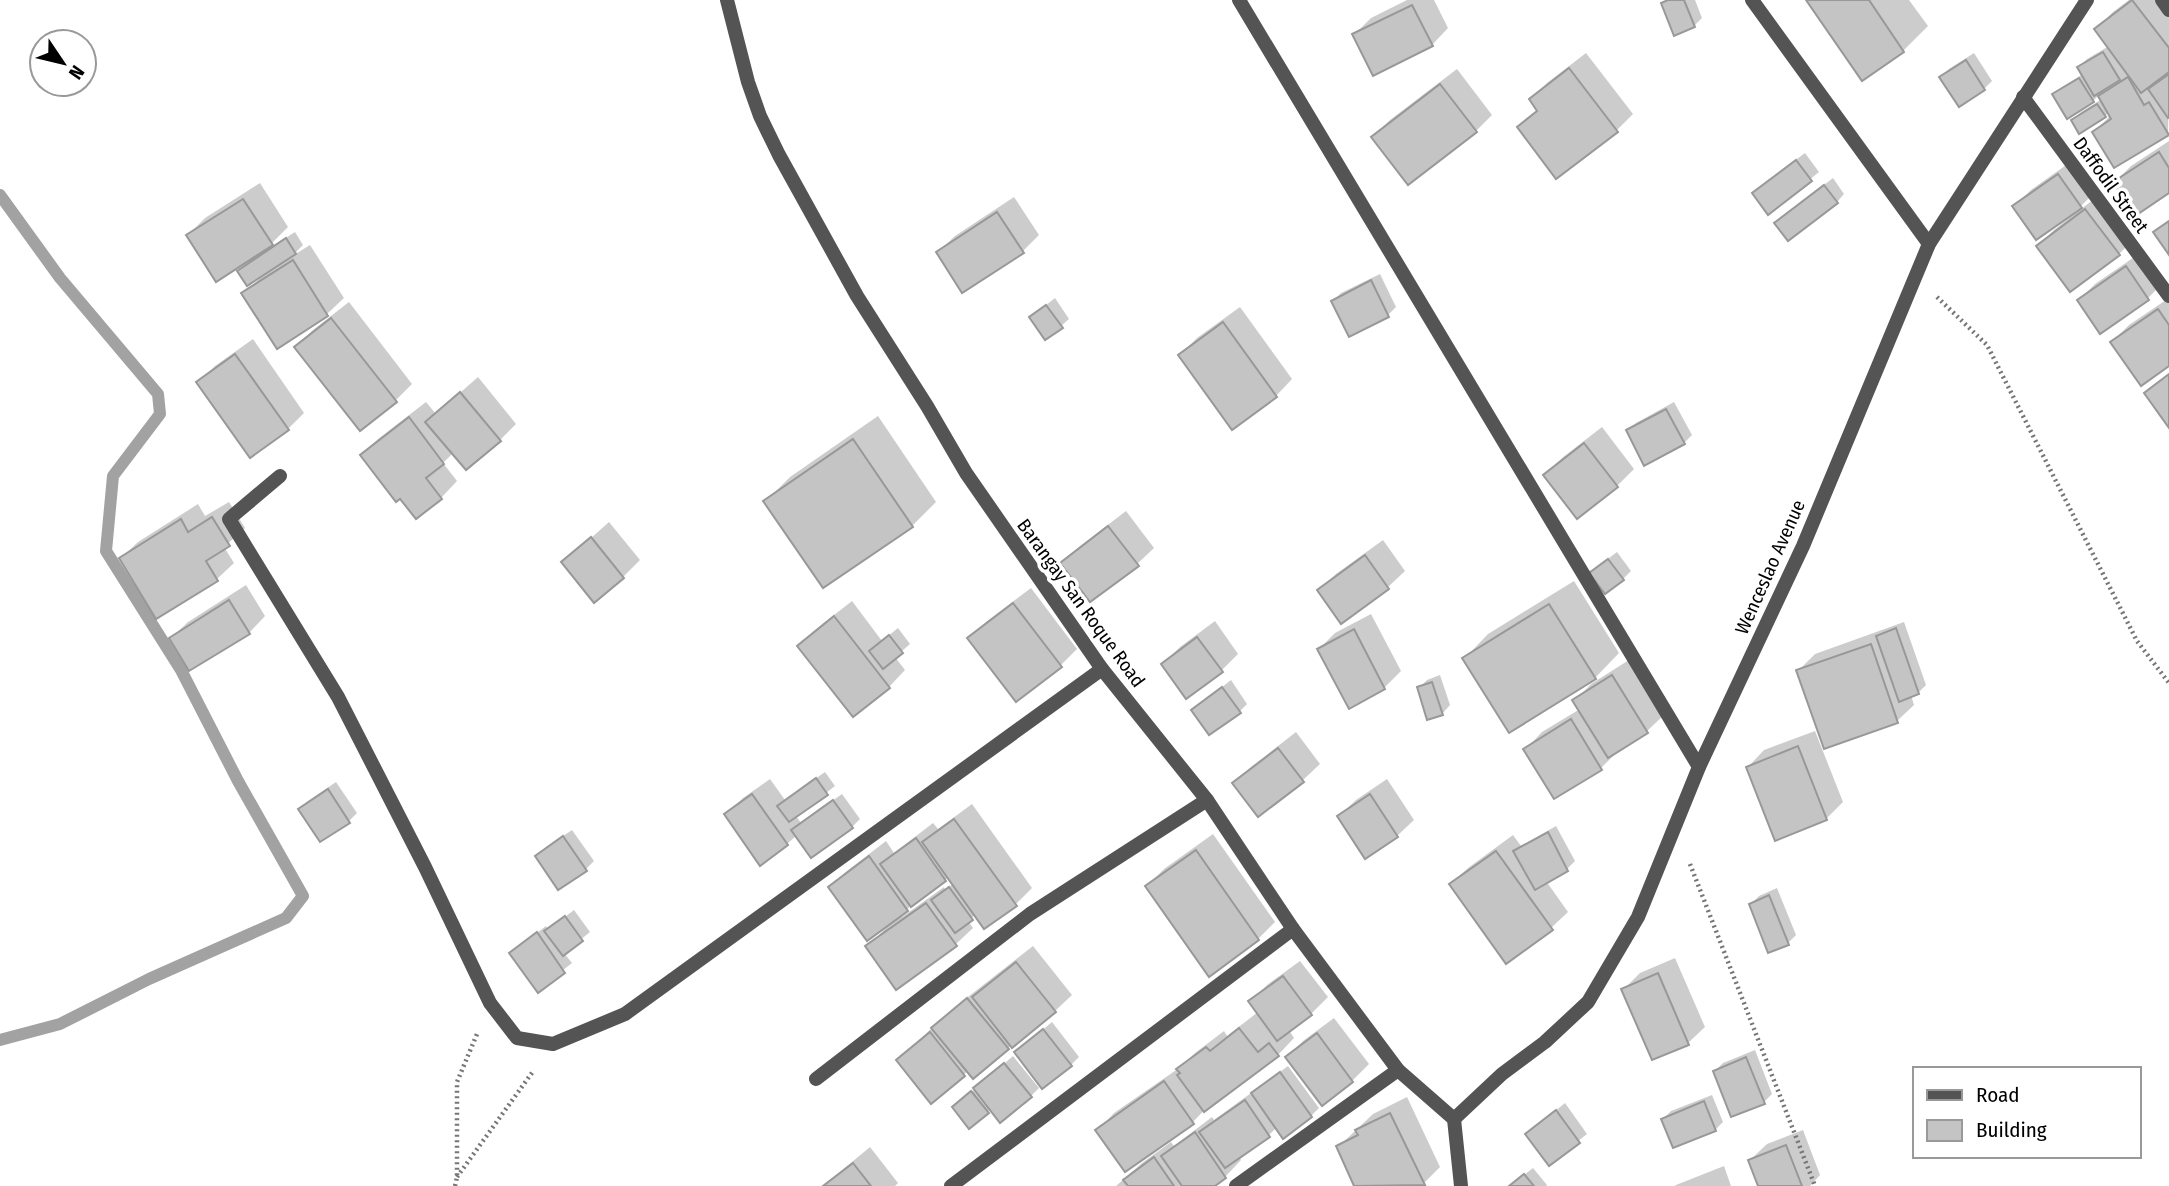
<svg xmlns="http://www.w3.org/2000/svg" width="2169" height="1186" font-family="'Fira Sans Condensed',sans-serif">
  <rect width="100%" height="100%" fill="#fff"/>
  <!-- shadow -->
  <g fill="#0003" fill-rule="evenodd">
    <path d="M1407 0H1434L1448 28 1432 45 1354 35 1371 18Z"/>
    <path d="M1667 0H1695L1702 18 1694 26 1664 3Z"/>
    <path d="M1808 0H1909L1928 26 1903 51 1862 79Z"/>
    <path d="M2129 0H2162L2169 9V70L2165 73 2167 75 2169 74 2168 133 2094 132 2111 115 2109 112 2105 116 2073 120 2081 112 2102 99 2099 95 2093 101 2054 94 2062 87 2083 74 2079 67 2087 59 2109 46 2096 29 2113 12Z"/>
    <path d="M1586 53 1633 114 1616 131 1519 128 1538 109 1531 100 1547 83Z"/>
    <path d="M1974 53 1992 81 1984 89 1942 77 1949 69Z"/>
    <path d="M1457 69 1492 115 1476 131 1373 137 1390 120Z"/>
    <path d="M2169 141V191L2115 182 2131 166Z"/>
    <path d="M1805 153 1819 172 1769 212 1762 185Z"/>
    <path d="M2076 158 2097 190 2079 208 2081 209 2102 193 2135 238 2119 254 2038 246 2054 230 2073 215 2071 213 2014 206 2031 190Z"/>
    <path d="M1833 178 1844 194 1837 202 1785 215Z"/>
    <path d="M260 183 288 227 269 246 270 248 295 232 303 245 296 252 297 253 310 245 344 298 327 314 278 347 244 294 261 277 239 271 251 259 188 235 205 218Z"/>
    <path d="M1014 197 1039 235 1023 251 938 252 955 236Z"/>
    <path d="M2143 251 2164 282 2148 298 2079 300 2095 284Z"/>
    <path d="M1380 274 1396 307 1388 315 1350 335 1333 301 1341 293Z"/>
    <path d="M1055 298 1069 319 1061 326 1031 317Z"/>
    <path d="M2169 298V364L2112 342 2129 325Z"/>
    <path d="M349 302 412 384 396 400 360 428 296 347 313 330Z"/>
    <path d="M1240 307 1292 379 1276 396 1180 355 1197 338Z"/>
    <path d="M253 339 304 413 288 429 199 382 215 366Z"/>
    <path d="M478 377 516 424 500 440 453 453 443 463 457 481 441 498 362 455 378 439 426 402 436 414Z"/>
    <path d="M1674 402 1692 435 1684 443 1628 431 1636 423Z"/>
    <path d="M878 416 936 502 912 526 765 502 790 477Z"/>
    <path d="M1602 427 1634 469 1617 486 1578 517 1545 475 1562 458Z"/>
    <path d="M229 502 245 528 224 547 234 563 217 579 156 617 121 558 138 542 198 504 205 516Z"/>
    <path d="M1126 511 1154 548 1137 564 1062 563 1079 547Z"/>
    <path d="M609 522 640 560 623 577 594 600 563 563Z"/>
    <path d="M1383 540 1405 571 1388 587 1341 622 1320 590 1336 574Z"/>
    <path d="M1617 552 1631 571 1623 579 1600 565Z"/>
    <path d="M1574 581 1619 653 1595 678 1464 659 1488 634Z"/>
    <path d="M246 585 265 616 249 633 171 638 188 622Z"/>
    <path d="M1031 588 1077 649 1061 665 970 639 986 622Z"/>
    <path d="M852 601 882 641 898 628 910 644 895 657 905 670 889 687 799 646 815 630Z"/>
    <path d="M1371 614 1401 671 1384 688 1349 706 1319 649 1335 633Z"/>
    <path d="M1215 621 1238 654 1222 670 1187 696 1163 664 1180 647Z"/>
    <path d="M1904 622 1926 685 1918 693 1911 695 1914 705 1897 721 1825 747 1798 671 1815 654Z"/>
    <path d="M1629 660 1664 715 1647 731 1617 752 1601 768 1526 749 1542 732 1580 709 1575 701 1591 684Z"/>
    <path d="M1440 675 1450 705 1442 714 1419 688 1427 680Z"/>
    <path d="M1231 680 1247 704 1239 712 1193 710Z"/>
    <path d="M1815 731 1843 802 1826 819 1748 767 1764 750Z"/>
    <path d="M1296 732 1320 764 1303 780 1258 815 1234 784 1251 767Z"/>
    <path d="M825 772 835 786 796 816 801 823 842 794 860 819 852 827 797 835 787 844 726 814 743 798 770 779 785 800Z"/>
    <path d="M1387 779 1414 820 1397 836 1339 816 1356 800Z"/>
    <path d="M336 782 357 813 349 821 300 809 308 801Z"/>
    <path d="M972 804 1032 888 1016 904 976 914 968 921 973 928 956 944 896 987 868 946 889 925 830 887 847 871 886 841 894 853 933 823 938 829ZM949 877 954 883 945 890 944 887 902 917 901 915 914 903Z"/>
    <path d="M1556 826 1575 861 1567 869 1546 881 1568 912 1551 928 1451 884 1468 868 1513 835 1521 846Z"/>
    <path d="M572 830 594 861 586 869 537 856 545 848Z"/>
    <path d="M1213 834 1275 922 1258 939 1147 886 1164 869Z"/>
    <path d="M1777 888 1796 935 1788 943 1751 904 1759 896Z"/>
    <path d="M574 910 590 932 564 953 572 963 538 990 511 953 546 926 548 930Z"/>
    <path d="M1033 946 1072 995 1055 1011 1008 1048 968 1071 932 1101 898 1060 950 1011Z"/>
    <path d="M1675 958 1705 1027 1688 1043 1623 990 1640 973Z"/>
    <path d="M1300 961 1328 997 1311 1014 1289 1030 1294 1038 1278 1055 1209 1105 1193 1122 1098 1130 1114 1113 1182 1066 1195 1053 1224 1031 1227 1036 1258 1012 1251 1001 1267 985Z"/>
    <path d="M1334 1018 1369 1064 1352 1081 1322 1104 1287 1057 1303 1041Z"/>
    <path d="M1052 1022 1079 1057 1071 1065 1016 1052Z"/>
    <path d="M1755 1050 1772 1094 1764 1102 1715 1071 1723 1063Z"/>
    <path d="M1013 1056 1039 1088 1031 1096 1000 1121 991 1108 988 1111 962 1100Z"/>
    <path d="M1288 1066 1319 1108 1311 1116 1277 1127 1269 1135 1239 1156 1241 1160 1225 1177 1211 1186H1116L1142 1163 1171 1142 1174 1146 1212 1117 1214 1120Z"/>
    <path d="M1712 1095 1723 1122 1715 1130 1663 1119 1671 1111Z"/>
    <path d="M1407 1097 1440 1167 1424 1183 1418 1186H1356L1338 1147 1373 1114Z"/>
    <path d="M1565 1103 1587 1134 1549 1164 1527 1134Z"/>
    <path d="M1803 1130 1820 1175 1810 1186H1760L1750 1160 1767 1144Z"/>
    <path d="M870 1147 898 1183 895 1186H823Z"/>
    <path d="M1724 1166 1731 1186H1675L1676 1185Z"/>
    <path d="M1533 1168 1547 1185 1546 1186H1510Z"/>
  </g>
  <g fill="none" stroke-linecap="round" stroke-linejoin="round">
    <!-- stream -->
    <path stroke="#a2a2a2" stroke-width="12" d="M0 195 60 278 158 394 160 414 113 476 106 551 181 670 238 781 303 896 286 918 149 979 60 1024 0 1040"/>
  </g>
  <!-- building -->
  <g fill="#c4c4c4" stroke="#989898" stroke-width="2">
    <path d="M1668 0H1684L1695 27 1674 36 1661 3Z"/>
    <path d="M1806 0H1869L1904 52 1862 81Z"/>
    <path d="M2132 0 2169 48V72L2141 93 2094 29Z"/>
    <path d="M1412 5 1433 46 1373 76 1352 34Z"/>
    <path d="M2103 52 2120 80 2094 96 2077 67Z"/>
    <path d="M1966 60 1985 90 1959 107 1939 77Z"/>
    <path d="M1569 68 1618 132 1556 179 1517 127 1537 111 1529 99Z"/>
    <path d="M2169 74V117L2168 118 2148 89Z"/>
    <path d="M2128 77 2144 105 2149 102 2169 135 2114 168 2092 132 2111 119 2098 96Z"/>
    <path d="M2079 78 2094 102 2067 119 2052 94Z"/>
    <path d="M1440 84 1477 132 1408 185 1371 137Z"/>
    <path d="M2097 104 2106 117 2079 134 2071 120Z"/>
    <path d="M2159 152 2169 168V193L2135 216 2113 182Z"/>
    <path d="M1796 160 1812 181 1768 215 1752 193Z"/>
    <path d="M2058 174 2082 208 2036 240 2012 206Z"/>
    <path d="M1824 185 1838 203 1788 241 1774 223Z"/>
    <path d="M243 199 273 245 216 282 186 235Z"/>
    <path d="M2085 209 2120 255 2070 292 2036 246Z"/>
    <path d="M997 212 1024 253 962 293 936 252Z"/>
    <path d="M2169 221V255L2153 232Z"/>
    <path d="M286 238 296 254 247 286 237 271Z"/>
    <path d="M293 260 328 316 277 349 241 293Z"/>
    <path d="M2126 266 2149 300 2100 334 2077 300Z"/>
    <path d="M1371 280 1389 317 1349 337 1331 301Z"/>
    <path d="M1046 305 1063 328 1045 340 1029 317Z"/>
    <path d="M2158 309 2169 325V366L2141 386 2110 342Z"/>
    <path d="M331 318 397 402 360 431 294 347Z"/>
    <path d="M1223 322 1277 397 1232 430 1178 355Z"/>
    <path d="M235 354 289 430 250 458 196 382Z"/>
    <path d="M2169 374V428L2144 393Z"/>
    <path d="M460 392 501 441 466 470 425 422Z"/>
    <path d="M1666 409 1685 444 1644 466 1626 430Z"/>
    <path d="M409 417 444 464 426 478 442 499 416 519 400 499 396 502 360 455Z"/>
    <path d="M853 439 913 527 823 588 763 501Z"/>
    <path d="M1584 443 1618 487 1577 519 1543 475Z"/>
    <path d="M212 517 230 546 206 561 218 581 156 619 119 558 181 519 188 532Z"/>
    <path d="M1108 526 1139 566 1090 602 1060 563Z"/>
    <path d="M591 537 624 578 594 603 561 562Z"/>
    <path d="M1365 555 1389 589 1341 624 1317 590Z"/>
    <path d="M1608 559 1624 580 1605 594 1589 573Z"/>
    <path d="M229 600 250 634 189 671 169 638Z"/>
    <path d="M1013 603 1062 667 1016 702 967 638Z"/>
    <path d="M1549 604 1596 679 1509 733 1462 658Z"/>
    <path d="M834 616 890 688 853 717 797 646Z"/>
    <path d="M1896 628 1919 694 1899 702 1876 636Z"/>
    <path d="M1354 629 1385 689 1349 709 1317 649Z"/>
    <path d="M889 635 903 653 883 669 869 651Z"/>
    <path d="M1197 637 1223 672 1186 699 1161 664Z"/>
    <path d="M1871 644 1898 723 1824 749 1796 670Z"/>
    <path d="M1612 675 1648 733 1608 758 1572 700Z"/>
    <path d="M1432 682 1443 715 1427 720 1417 687Z"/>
    <path d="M1222 687 1241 713 1209 735 1191 710Z"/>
    <path d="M1571 719 1602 770 1554 799 1523 749Z"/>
    <path d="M1798 746 1827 820 1775 841 1746 767Z"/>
    <path d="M1278 748 1304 782 1258 817 1232 783Z"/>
    <path d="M816 778 828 795 789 822 777 806Z"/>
    <path d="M328 789 350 823 320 842 298 809Z"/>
    <path d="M752 794 788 845 760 866 724 814Z"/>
    <path d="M1370 794 1398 837 1365 859 1337 816Z"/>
    <path d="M833 800 853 828 811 858 791 830Z"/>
    <path d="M954 819 1017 906 984 929 922 842Z"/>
    <path d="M1548 832 1568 871 1535 890 1513 851Z"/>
    <path d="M563 836 587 871 558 890 535 856Z"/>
    <path d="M916 838 946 881 911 907 880 864Z"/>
    <path d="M1196 850 1259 940 1209 977 1145 886Z"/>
    <path d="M1496 851 1553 930 1506 964 1449 884Z"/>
    <path d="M869 856 908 911 867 941 828 887Z"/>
    <path d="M949 887 973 920 955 933 931 900Z"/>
    <path d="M1769 895 1789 945 1768 953 1749 904Z"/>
    <path d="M926 903 957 946 896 990 865 946Z"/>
    <path d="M565 916 583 941 563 956 544 931Z"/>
    <path d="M537 932 565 973 538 993 509 953Z"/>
    <path d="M1016 962 1056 1012 1012 1048 972 997Z"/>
    <path d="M1658 973 1689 1045 1652 1060 1621 989Z"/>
    <path d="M1283 976 1312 1015 1277 1041 1248 1001Z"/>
    <path d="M967 998 1009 1049 973 1079 931 1028Z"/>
    <path d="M1239 1028 1258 1052 1269 1043 1279 1056 1204 1112 1177 1075 1180 1073 1176 1069 1206 1047 1210 1051Z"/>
    <path d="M1043 1029 1072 1066 1042 1089 1014 1052Z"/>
    <path d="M930 1032 965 1076 931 1104 896 1060Z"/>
    <path d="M1317 1033 1353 1082 1322 1106 1285 1057Z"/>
    <path d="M1746 1057 1765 1104 1731 1117 1713 1071Z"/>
    <path d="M1004 1063 1032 1097 1000 1123 973 1088Z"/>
    <path d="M1280 1072 1312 1117 1283 1139 1251 1093Z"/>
    <path d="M1164 1081 1194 1124 1125 1172 1095 1130Z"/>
    <path d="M971 1091 989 1113 969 1129 952 1107Z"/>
    <path d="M1245 1100 1270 1137 1225 1168 1199 1132Z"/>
    <path d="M1704 1101 1716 1131 1673 1148 1661 1119Z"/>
    <path d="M1556 1110 1580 1143 1549 1166 1525 1134Z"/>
    <path d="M1390 1113 1425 1185 1354 1186 1336 1146 1358 1135 1355 1130Z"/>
    <path d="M1195 1132 1226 1178 1215 1186H1182L1161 1156Z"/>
    <path d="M1786 1145 1802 1186H1758L1748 1160Z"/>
    <path d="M1154 1157 1174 1186H1128L1123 1180Z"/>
    <path d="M853 1163 871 1186H823Z"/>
    <path d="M1524 1174 1534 1186H1509Z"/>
  </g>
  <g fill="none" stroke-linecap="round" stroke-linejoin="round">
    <!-- path -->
    <g stroke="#767676" stroke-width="4.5" stroke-dasharray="2 3.5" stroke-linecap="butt">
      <path d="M1937 297 1987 345 2137 641 2169 683"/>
      <path d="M1690 864 1815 1186"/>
      <path d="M457 1177 534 1070"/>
      <path d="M455 1186 457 1177V1082L477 1034"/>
    </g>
    <!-- minor -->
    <g stroke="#545454" stroke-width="14">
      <path d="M727 0 748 82 760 116 779 155 857 296 927 406 966 473 1102 669 1207 800 1293 929 1398 1070 1454 1119 1461 1186"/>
      <path d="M1239 0 1699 767"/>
      <path d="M1752 0 1929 244"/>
      <path d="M2162 0 2169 10"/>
      <path d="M2023 97 2169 296"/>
      <path d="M280 476 229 519 338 697 425 867 490 1003 517 1038 553 1044 625 1014 1102 669"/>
      <path d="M816 1079 1030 914 1207 800"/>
      <path d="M1454 1119 1502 1074 1545 1042 1588 1002 1638 917 1699 767 1803 546 1929 244 2087 0"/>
      <path d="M951 1186 1293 929"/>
      <path d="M1236 1186 1398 1070"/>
    </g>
  </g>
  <g text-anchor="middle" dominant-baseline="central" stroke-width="7" stroke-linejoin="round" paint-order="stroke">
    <!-- street labels -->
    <g font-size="19" fill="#000" stroke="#fff">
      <text transform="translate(2111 185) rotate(54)">Daffodil Street</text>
      <text transform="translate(1770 567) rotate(-66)">Wenceslao Avenue</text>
      <text transform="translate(1081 603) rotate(54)">Barangay San Roque Road</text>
    </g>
  </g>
  <!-- legend -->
  <rect x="1913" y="1067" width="228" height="91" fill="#ffffff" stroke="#999999" stroke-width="2"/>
  <rect x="1927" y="1090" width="35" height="10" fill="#545454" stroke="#999999" stroke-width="2"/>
  <text x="1976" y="1102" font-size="21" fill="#000000">Road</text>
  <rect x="1927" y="1120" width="35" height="21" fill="#c4c4c4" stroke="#999999" stroke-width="2"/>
  <text x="1976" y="1137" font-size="21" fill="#000000">Building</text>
  <!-- north arrow -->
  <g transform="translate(63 63) rotate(125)"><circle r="33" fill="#ffffff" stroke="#999999" stroke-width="2"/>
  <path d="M0-5L12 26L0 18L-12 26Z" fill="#000000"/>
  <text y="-10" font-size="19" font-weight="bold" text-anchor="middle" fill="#000000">N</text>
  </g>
</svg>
